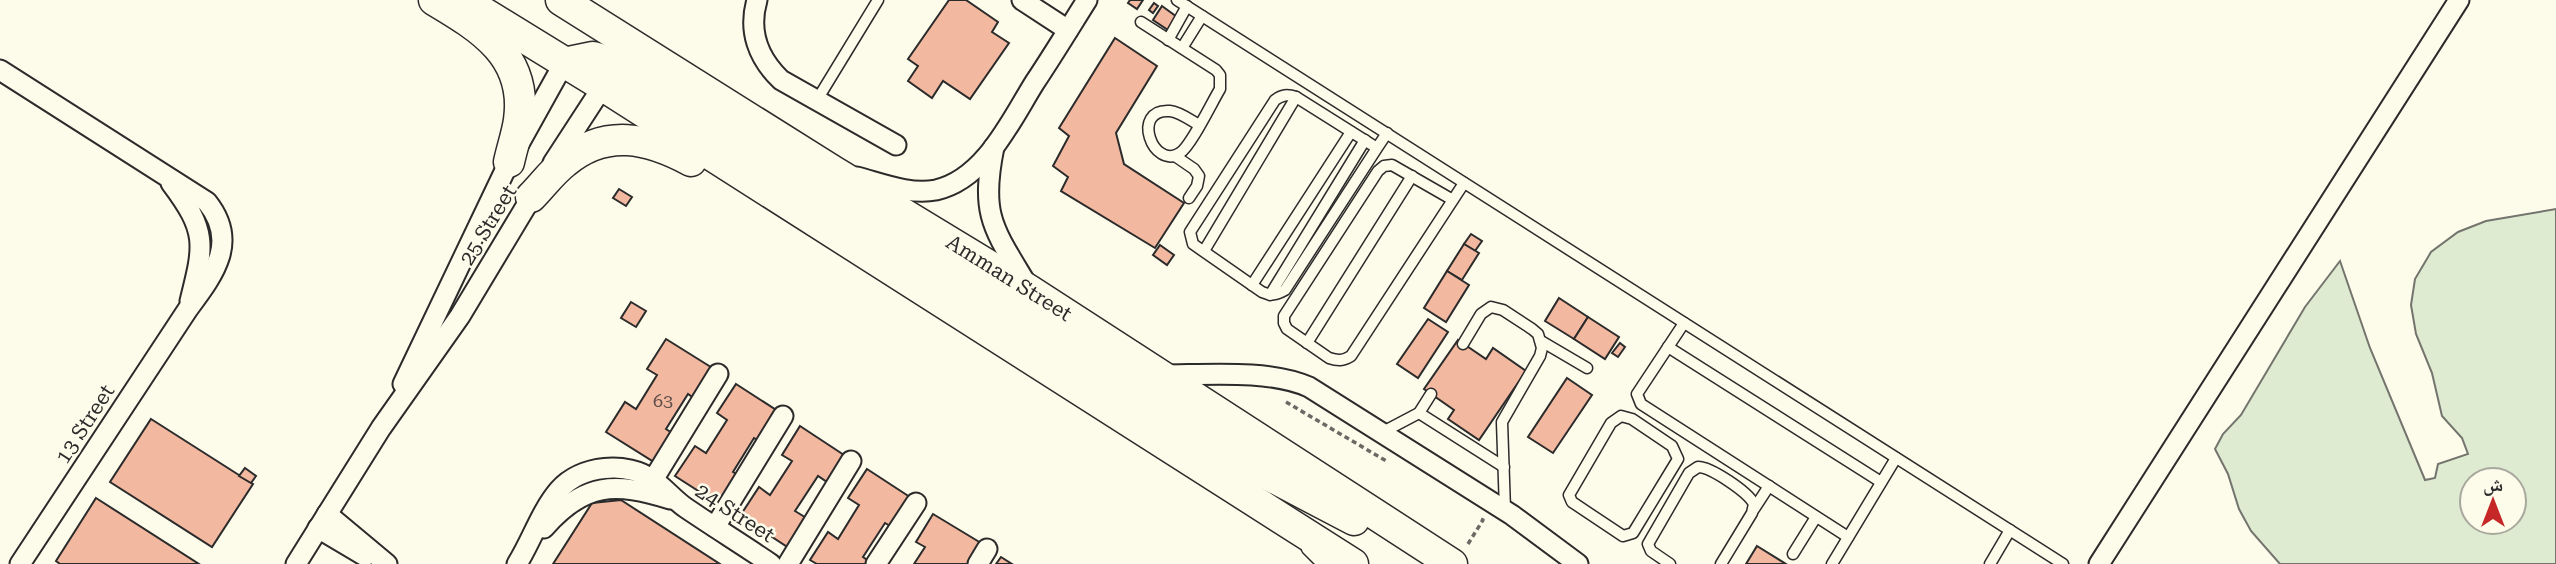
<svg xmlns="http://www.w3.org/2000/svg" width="2556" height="564" font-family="'Roboto Serif','Noto Naskh Arabic',serif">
  <rect width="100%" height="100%" fill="#fdfbea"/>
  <!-- green -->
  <path fill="#deebd1" stroke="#74746e" stroke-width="2" fill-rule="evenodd" d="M2556 209V564H2280L2251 531 2239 509 2228 474 2215 449 2223 434 2241 415 2305 307 2340 261 2370 348 2425 480 2435 478 2438 464 2468 454 2462 438 2442 416 2432 373 2416 334 2411 305 2415 279 2431 252 2458 232 2486 221ZM2472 480H2514V522H2472Z"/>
  <!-- building -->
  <g fill="#f2b8a0" stroke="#2b2b2b" stroke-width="2">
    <path d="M949 0H966L998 22 992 32 1009 43 970 99 943 81 932 98 908 81 918 66 908 59Z"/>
    <path d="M1130 0H1143L1137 9 1128 3Z"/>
    <path d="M1154 3 1158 6 1153 13 1149 10Z"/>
    <path d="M1162 6 1177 17 1168 30 1153 20Z"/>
    <path d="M1115 38 1157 66 1116 133 1124 164 1184 203 1155 248 1061 191 1068 177 1053 166 1069 136 1059 128Z"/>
    <path d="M619 189 632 197 626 206 613 198Z"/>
    <path d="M1471 234 1482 241 1475 251 1464 244Z"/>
    <path d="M1464 244 1479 253 1462 280 1447 271Z"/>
    <path d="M1160 245 1174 255 1167 265 1153 255Z"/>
    <path d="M1447 271 1469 285 1446 322 1424 308Z"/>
    <path d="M1559 298 1588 317 1574 339 1545 321Z"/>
    <path d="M631 302 646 311 636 327 621 318Z"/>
    <path d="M1588 317 1619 337 1605 359 1574 339Z"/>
    <path d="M1428 319 1448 332 1418 378 1397 364Z"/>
    <path d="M666 339 714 369 695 399 688 394 666 429 672 433 654 462 606 432 625 402 636 409 657 375 647 369Z"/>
    <path d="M1458 340 1486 359 1493 348 1526 371 1479 440 1448 419 1454 410 1424 389Z"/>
    <path d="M1620 343 1625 347 1618 357 1612 353Z"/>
    <path d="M1567 378 1592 395 1553 453 1528 437Z"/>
    <path d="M736 384 784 415 765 444 754 438 733 472 743 478 725 508 675 476 695 446 706 453 727 420 717 413Z"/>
    <path d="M151 419 253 484 212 547 110 482Z"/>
    <path d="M800 426 847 457 830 484 818 476 795 511 808 519 789 548 740 516 759 487 770 495 792 461 782 455Z"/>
    <path d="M245 468 256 476 251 483 239 476Z"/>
    <path d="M867 469 916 501 897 530 885 523 863 557 873 564H817L810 560 828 532 838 539 859 505 848 498Z"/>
    <path d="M96 498 199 564H60L56 561Z"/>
    <path d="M621 500 720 564H553L592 503Z"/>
    <path d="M933 514 981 543 968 564H914L925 547 916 542Z"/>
    <path d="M1757 546 1786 564H1746Z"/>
    <path d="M1001 557 1012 564H996Z"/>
  </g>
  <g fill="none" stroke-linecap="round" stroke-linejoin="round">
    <defs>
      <g id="lane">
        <path d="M1177 0 2063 564"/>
        <path d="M1141 22 1216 70 1220 75V89C1212 102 1191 146 1180 153 1153 171 1130 108 1170 111 1180 112 1190 120 1199 125"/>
        <path d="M1168 40 1187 6"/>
        <path d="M1182 48 1202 16"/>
        <path d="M817 100 878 0"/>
        <path d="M1377 148 1296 97C1287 94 1282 95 1275 100L1190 232 1193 244 1262 292C1271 296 1276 295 1285 290L1377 148 1387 133"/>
        <path d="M1175 156 1194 169 1199 176 1197 186 1189 198"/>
        <path d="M1453 200 1392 165 1384 166 1378 171 1284 316V323L1287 329 1329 358C1338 361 1343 361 1351 356L1464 183"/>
        <path d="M1204 251 1296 97"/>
        <path d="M1252 285 1351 132"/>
        <path d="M1270 295 1365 140"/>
        <path d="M1684 323 1637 394 1641 404 1848 537"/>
        <path d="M1541 341 1587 368"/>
        <path d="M1307 343 1412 176"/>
        <path d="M1463 344 1481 314 1491 307 1503 310 1532 329 1538 334 1542 348 1540 356 1502 422 1505 510"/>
        <path d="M1668 347 1881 482"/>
        <path d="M1419 413 1504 467"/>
        <path d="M1621 416 1632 419 1672 446 1678 459 1633 533 1623 536 1572 502 1569 495 1611 423Z"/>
        <path d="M1381 433 1419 413 1431 394"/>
        <path d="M1754 509 1769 486"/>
        <path d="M1307 549 1322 564"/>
        <path d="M1793 554 1816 517"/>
        <path d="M1670 564 1651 551 1648 544 1689 473 1698 467C1711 467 1748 492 1754 504L1752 513 1721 564"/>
        <path d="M1832 564 1896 458"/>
        <path d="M1990 564 2010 530"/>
      </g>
      <g id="street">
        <path d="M757 0C748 31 758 58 781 80L896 145"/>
        <path d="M1022 0 1068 30"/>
        <path d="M0 70 207 202C239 242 214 274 188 309L20 564"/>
        <path d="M994 147C980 215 993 228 1027 285"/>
        <path d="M553 163 609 77"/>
        <path d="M857 177C883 184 910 195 936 190 985 179 1011 120 1035 82 1053 55 1070 27 1087 0"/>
        <path d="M171 183C208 232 204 245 190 301"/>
        <path d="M1161 375C1205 375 1269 369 1309 387L1512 515 1578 564"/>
        <path d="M403 384 509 162 564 63"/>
        <path d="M653 480 718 374"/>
        <path d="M327 514 387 564"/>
        <path d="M715 527 783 416"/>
        <path d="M318 528 365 556"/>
        <path d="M544 528C584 482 615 482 670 499"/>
        <path d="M296 564 381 428 460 316 537 188"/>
        <path d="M517 564C532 540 541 511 559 490 581 465 627 461 653 480 665 488 674 500 686 508 714 527 743 545 771 564"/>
        <path d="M788 564 851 461"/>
        <path d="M876 564 916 503"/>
        <path d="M978 564 987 549"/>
        <path d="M2099 564 2459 0"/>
      </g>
      <g id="primary">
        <path d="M434 0C481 28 528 56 519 120 517 134 512 148 509 162"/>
        <path d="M463 0 603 86 1353 564"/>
        <path d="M561 0 833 171 1029 290 1452 564"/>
        <path d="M564 63 593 57 618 64 1253 467 1354 520"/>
        <path d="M531 197C542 186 552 172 565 162 606 128 648 138 691 161"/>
      </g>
    </defs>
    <!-- lane casing -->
    <use href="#lane" stroke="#2b2b2b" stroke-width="13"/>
    <!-- street casing -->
    <use href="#street" stroke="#2b2b2b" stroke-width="23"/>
    <!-- primary casing -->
    <use href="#primary" stroke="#2b2b2b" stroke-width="33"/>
    <!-- path -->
    <g stroke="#6a6964" stroke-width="3.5" stroke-dasharray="5 3.5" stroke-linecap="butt">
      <path d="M1286 402 1388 462"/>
      <path d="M1468 544 1483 520 1481 519"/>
    </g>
    <!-- lane -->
    <use href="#lane" stroke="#fdfbea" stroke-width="10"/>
    <!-- street -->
    <use href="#street" stroke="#fdfbea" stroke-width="19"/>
    <!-- primary -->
    <use href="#primary" stroke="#fdfbea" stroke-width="30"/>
  </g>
  <g text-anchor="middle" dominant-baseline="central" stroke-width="5" stroke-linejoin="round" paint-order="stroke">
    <!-- number labels -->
    <g font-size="18" fill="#5d4e48">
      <text x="663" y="400">63</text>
    </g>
    <!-- street labels -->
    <g font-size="21" fill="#2b2b2b" stroke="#fdfbea">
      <text transform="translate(488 225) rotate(-59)">25 Street</text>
      <text transform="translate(1009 278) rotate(32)">Amman Street</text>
      <text transform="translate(85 424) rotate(-57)">13 Street</text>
      <text transform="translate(735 513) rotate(33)">24 Street</text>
    </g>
  </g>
  <!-- north arrow -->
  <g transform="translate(2493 501)"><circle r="33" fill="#fdfbea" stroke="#a9a89e" stroke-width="2"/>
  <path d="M0-5L12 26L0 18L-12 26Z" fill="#c62828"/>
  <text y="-10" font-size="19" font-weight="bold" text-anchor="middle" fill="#2b2b2b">ش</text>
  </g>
</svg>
